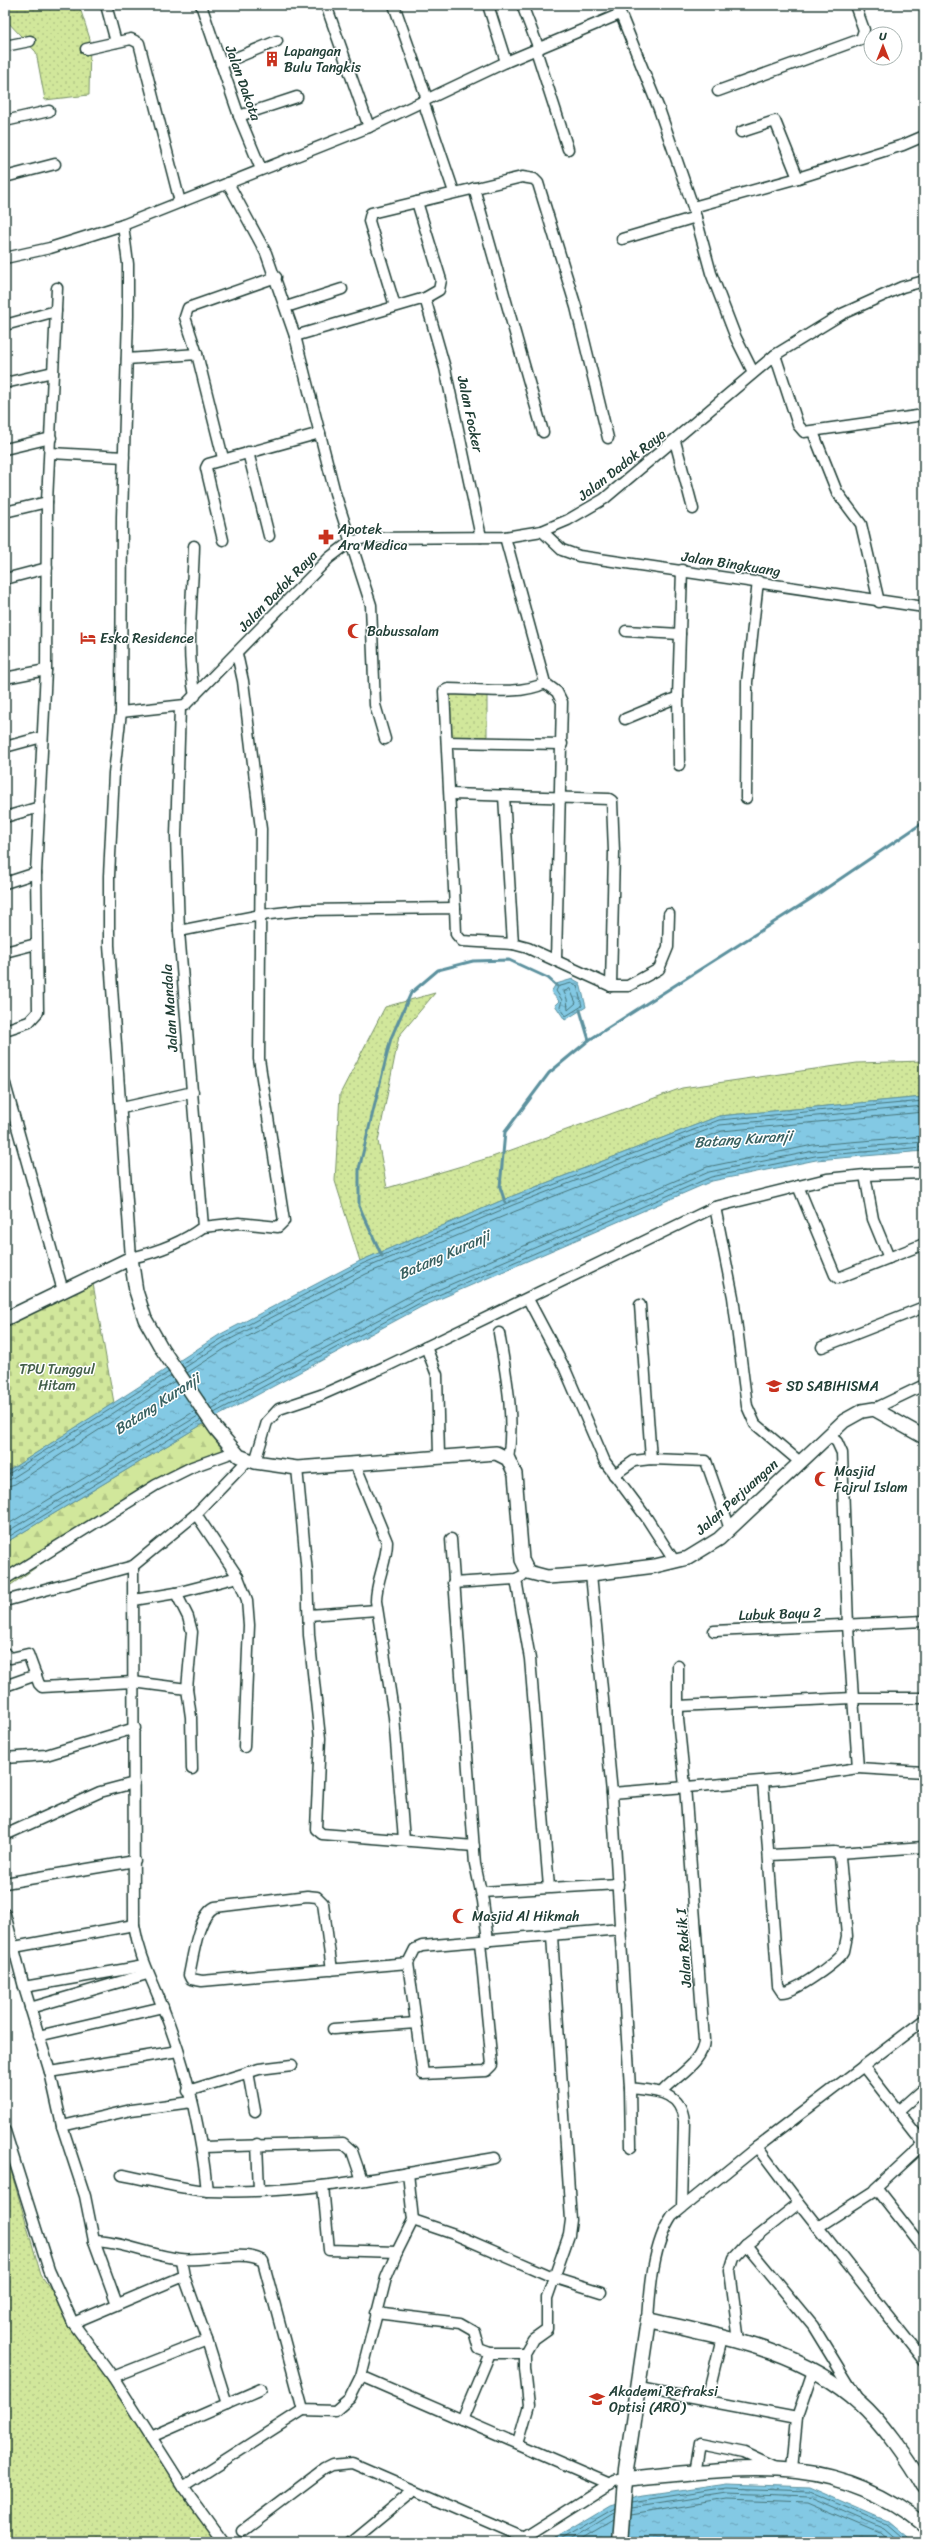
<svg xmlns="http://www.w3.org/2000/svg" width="929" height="2547" font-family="Sriracha,sans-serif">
  <defs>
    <pattern id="grass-dots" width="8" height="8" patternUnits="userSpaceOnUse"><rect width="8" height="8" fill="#d1e79b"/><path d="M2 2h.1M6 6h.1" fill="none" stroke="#b3c786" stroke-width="1.8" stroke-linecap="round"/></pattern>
    <pattern id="forest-firs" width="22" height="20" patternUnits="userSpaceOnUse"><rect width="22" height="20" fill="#d1e79b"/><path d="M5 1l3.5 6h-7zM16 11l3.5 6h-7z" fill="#b3c786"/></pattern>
    <pattern id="cemetery-stones" width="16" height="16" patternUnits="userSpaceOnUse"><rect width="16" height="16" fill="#d1e79b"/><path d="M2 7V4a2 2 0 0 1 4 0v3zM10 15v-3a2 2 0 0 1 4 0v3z" fill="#b3c786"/></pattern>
    <pattern id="water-ripples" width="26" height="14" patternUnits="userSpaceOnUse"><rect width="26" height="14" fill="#83c9e4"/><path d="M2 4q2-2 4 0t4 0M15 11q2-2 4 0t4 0" fill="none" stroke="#6ba4ba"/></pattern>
  </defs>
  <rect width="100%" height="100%" fill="#fff"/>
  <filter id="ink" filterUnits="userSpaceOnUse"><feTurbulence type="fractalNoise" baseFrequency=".025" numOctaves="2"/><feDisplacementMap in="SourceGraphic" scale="8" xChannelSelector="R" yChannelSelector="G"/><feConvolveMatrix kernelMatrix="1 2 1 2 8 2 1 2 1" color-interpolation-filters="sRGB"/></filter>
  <g filter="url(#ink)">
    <!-- grass -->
    <g fill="url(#grass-dots)" stroke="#789268">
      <path d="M5 5H79L90 39 89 95 45 100 36 52 5 19Z"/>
      <rect x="450" y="694" width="37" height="43"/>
      <path d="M435 993 399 1036 378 1141 387 1188 492 1157 682 1088 857 1063 924 1061V1097L719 1116 510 1197 360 1261 335 1181 340 1094 385 1007Z"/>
      <path d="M5 2150 41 2275 223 2542H5Z"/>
    </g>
    <!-- forest -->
    <path fill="url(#forest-firs)" stroke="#789268" d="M203 1424 225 1453 101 1522 5 1589V1543Z"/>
    <!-- cemetery -->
    <path fill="url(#cemetery-stones)" stroke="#789268" d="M92 1278 114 1403 5 1473V1315Z"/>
    <!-- water -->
    <g fill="url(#water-ripples)" stroke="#5b919e">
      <path d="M573 979 580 983 586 1007 565 1020 555 1005 559 1001 551 992 556 984Z"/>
      <path d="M924 1097V1151L816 1160 712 1181 421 1307 203 1424 5 1543V1473L219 1335 360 1261 510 1197 719 1116Z"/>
      <path d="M727 2484 809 2487 887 2521 912 2542H548L610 2505 637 2497Z"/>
    </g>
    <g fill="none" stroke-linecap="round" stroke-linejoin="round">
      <!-- shore -->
      <g stroke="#47757a" stroke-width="1">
        <path d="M573 983 577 986 582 1006 566 1016 560 1007 562 1000 556 991 558 987Z"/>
        <path d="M570 989 576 1003 568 1010 567 999 564 992Z"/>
        <path d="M181 1364 221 1339 362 1264 512 1201 719 1120 924 1101"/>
        <path d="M184 1368 223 1343 364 1269 513 1205 720 1125 924 1106"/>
        <path d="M187 1373 226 1348 366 1274 516 1211 722 1131 924 1112"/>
        <path d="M208 1404 415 1293 707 1167 813 1145 924 1136"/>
        <path d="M211 1409 417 1299 709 1172 814 1151 924 1142"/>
        <path d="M214 1413 420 1303 711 1177 815 1156 924 1147"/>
        <path d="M5 1476 169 1372"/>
        <path d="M5 1481 11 1479 171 1376"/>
        <path d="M5 1487 15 1484 175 1381"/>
        <path d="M5 1526 195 1411"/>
        <path d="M5 1533 198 1416"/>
        <path d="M5 1539 201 1420"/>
        <path d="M631 2503 727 2488 808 2491 885 2524 906 2542"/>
        <path d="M631 2508 727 2493 807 2496 882 2528 898 2542"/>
        <path d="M630 2515 727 2499 806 2502 879 2533 889 2542"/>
        <path d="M556 2542 615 2508"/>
        <path d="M566 2542 614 2513"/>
        <path d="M577 2542 614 2520"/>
      </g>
      <!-- stream -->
      <g stroke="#5b919e" stroke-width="3">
        <path d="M580 1010 589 1040"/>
        <path d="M505 1202 500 1187 505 1132 549 1073 589 1040 809 900 924 822"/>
        <path d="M382 1256 359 1206V1169L391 1038 411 993 438 970 473 961 509 960 548 978 557 986"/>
      </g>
      <defs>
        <g id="minor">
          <path d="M106 5 116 42"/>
          <path d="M201 5 239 116 261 169"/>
          <path d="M326 5 369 127"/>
          <path d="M394 5 427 99"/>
          <path d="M488 5 506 62"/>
          <path d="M522 5 539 49"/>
          <path d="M617 5 659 109 693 207 711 273 736 338 753 372"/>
          <path d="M5 46 30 41"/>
          <path d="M86 49 131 39 139 43 180 202"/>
          <path d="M536 50 568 149"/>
          <path d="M221 64 277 41"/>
          <path d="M718 91 861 39 864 30 855 5"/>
          <path d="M423 101 454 192"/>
          <path d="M239 116 297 97"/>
          <path d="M5 121 49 111"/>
          <path d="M741 132 775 121 798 178"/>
          <path d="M5 177 55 164"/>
          <path d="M228 183 266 253 295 336 335 493 371 605 375 705 385 739"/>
          <path d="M474 188 543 432"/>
          <path d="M693 207 798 178 903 145 924 136"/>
          <path d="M123 225 128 264V316L122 517 121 712 114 773 109 876V945L131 1258C157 1252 182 1243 203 1227L179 931 176 836 180 707"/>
          <path d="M622 239 696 217"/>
          <path d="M5 258 50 248 123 225 369 127 506 62 620 14"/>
          <path d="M425 298 445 368 481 537"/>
          <path d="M395 306 369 221 371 213 522 177 534 179 538 183 576 307 608 438"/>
          <path d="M286 307 342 289"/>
          <path d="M5 325 56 311"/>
          <path d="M295 336 425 298 439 290 441 280 417 202"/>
          <path d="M197 354 185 317 188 308 276 277"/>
          <path d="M775 355 798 425 804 432 924 415"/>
          <path d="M127 359 197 354 223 458"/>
          <path d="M5 383 53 372"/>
          <path d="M813 432 837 492 861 524 879 602"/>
          <path d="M675 441 693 509"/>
          <path d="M5 449 51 438"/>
          <path d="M248 452 269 536"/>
          <path d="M50 453 124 457"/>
          <path d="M5 512 47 502"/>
          <path d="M542 531 562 550 579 556 924 607"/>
          <path d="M505 537 545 683 557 692 562 702 556 960"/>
          <path d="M223 540 206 468 208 464 320 433"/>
          <path d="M194 546C193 591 185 652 195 696"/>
          <path d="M5 579 47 568"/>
          <path d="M626 631 680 634"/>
          <path d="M5 678 46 670"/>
          <path d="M121 712 185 705 329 558 350 542 366 538 505 537 542 531 568 520 604 499 775 355 842 314 902 287 924 281"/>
          <path d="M625 719 678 697"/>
          <path d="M447 742 562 744"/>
          <path d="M5 747 42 737"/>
          <path d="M679 765 678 697 682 570"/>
          <path d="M451 794 609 799 612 801 614 852 611 986"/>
          <path d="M504 796 513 944"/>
          <path d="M746 798 747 682 758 581"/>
          <path d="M5 817 40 807"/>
          <path d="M5 883 36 873"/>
          <path d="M455 908 444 691 448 689C476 689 520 696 545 683"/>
          <path d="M179 931 261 915 305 910 455 908 456 934 462 941 513 944 528 948 611 986H628L659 969 668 947 669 914"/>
          <path d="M5 952 36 944"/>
          <path d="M5 1030 29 1022 38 1012 36 873 46 670 47 502 57 288"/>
          <path d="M5 1084 63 1291"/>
          <path d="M122 1108 193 1092"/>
          <path d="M865 1175 873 1219 889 1258"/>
          <path d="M798 1186 835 1275 838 1278 924 1244"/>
          <path d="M715 1207 733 1297 747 1406 755 1424 800 1462"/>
          <path d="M203 1227 239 1223 278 1227 284 1221 259 1059 261 829 243 681 237 654"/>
          <path d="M528 1299 565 1369 605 1462 646 1517 675 1562"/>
          <path d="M640 1305 651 1459"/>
          <path d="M499 1333C506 1375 515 1417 508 1459"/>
          <path d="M426 1347 437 1375 439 1456"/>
          <path d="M822 1347 924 1307"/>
          <path d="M874 1409 924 1385"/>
          <path d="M255 1462 267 1422 279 1409 321 1395 387 1366 715 1207 827 1179 865 1175 924 1173"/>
          <path d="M355 1464 387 1542C387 1562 376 1580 376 1601L394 1717 404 1840"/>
          <path d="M297 1468 307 1573 309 1635 320 1738 316 1829 322 1834 474 1846"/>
          <path d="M614 1475 634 1461 651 1459 706 1461 730 1529"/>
          <path d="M196 1514 238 1577 247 1600 249 1625 244 1747"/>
          <path d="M451 1539 475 1864 483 1901 488 1941"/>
          <path d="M133 1566 134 1925C140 1959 151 1976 163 2008 186 2066 201 2129 207 2191"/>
          <path d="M591 1574 612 1793 630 2088C654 2091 681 2090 684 2121L682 2207"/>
          <path d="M5 1579 156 1485 192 1467 234 1452"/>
          <path d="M516 1579 530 1659 549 1887"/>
          <path d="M453 1583 516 1579 522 1576"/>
          <path d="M176 1593 188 1617 192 1632 187 1689"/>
          <path d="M134 1600 176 1593 238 1577"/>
          <path d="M5 1601 133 1566 196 1514 248 1460"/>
          <path d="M309 1615 377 1610"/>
          <path d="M714 1631 924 1621"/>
          <path d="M5 1653 11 1658 28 1654 39 1684 42 1687 133 1682 187 1689 191 1717 192 1769"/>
          <path d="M5 1686 36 1675"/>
          <path d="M678 1706 853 1698H924"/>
          <path d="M5 1758 46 1755 135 1728"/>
          <path d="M858 1768 924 1772"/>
          <path d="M763 1781 778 1986 782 1992C793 1994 839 1961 844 1951L847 1936 840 1857 839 1853 834 1852 770 1855"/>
          <path d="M612 1793 784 1779 858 1768 848 1626 842 1453 837 1442 829 1435"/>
          <path d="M5 1835 100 1792 134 1783"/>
          <path d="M838 1853 924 1847"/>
          <path d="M5 1883 135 1861"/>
          <path d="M482 1892 618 1884"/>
          <path d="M5 1914 24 1987 50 2072 62 2126 85 2196 94 2241 117 2304"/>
          <path d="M480 1942 492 2065 486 2071 423 2074 408 1963 415 1949 422 1946 621 1929"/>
          <path d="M14 1947 134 1925"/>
          <path d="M332 1970 323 1903 317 1897 307 1896 215 1907C198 1915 193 1957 189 1975L191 1979 202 1981 408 1963"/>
          <path d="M24 1987 144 1966"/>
          <path d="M30 2008 147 1974"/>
          <path d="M333 2029 416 2023"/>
          <path d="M38 2036 163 2007"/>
          <path d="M863 2066 924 2144"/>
          <path d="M50 2072 178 2051"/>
          <path d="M248 2072 255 2111"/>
          <path d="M630 2088 631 2147"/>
          <path d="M188 2091 259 2069 292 2065"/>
          <path d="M663 2091C677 2075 703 2063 704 2040L685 1786 678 1719V1666"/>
          <path d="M898 2111 924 2088"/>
          <path d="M62 2126 131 2110 192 2102"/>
          <path d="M5 2131 49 2270 73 2323 113 2377 183 2487 223 2542"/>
          <path d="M257 2144 259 2190"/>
          <path d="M203 2147 343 2143 352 2151 362 2180"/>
          <path d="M757 2147 799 2203 924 2361"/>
          <path d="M122 2175C150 2180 180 2189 209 2191 305 2195 401 2174 495 2158"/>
          <path d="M323 2186 329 2250 397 2252"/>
          <path d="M875 2189 924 2144"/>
          <path d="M799 2203 746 2245 813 2326 857 2398"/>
          <path d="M413 2220 454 2234 553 2277 601 2292"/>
          <path d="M818 2227 877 2189 924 2249"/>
          <path d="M94 2241C125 2242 151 2256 181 2259 203 2262 244 2249 263 2261L303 2410 335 2411 350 2398 361 2376 386 2278 397 2252 413 2220 408 2173"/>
          <path d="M376 2313 460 2323 474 2331 479 2349 490 2353 462 2420"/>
          <path d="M648 2320C650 2288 653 2244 672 2216L757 2147 924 2020"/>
          <path d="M73 2323 184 2276"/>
          <path d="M207 2340 227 2404"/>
          <path d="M739 2341 730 2271 734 2258 746 2245"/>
          <path d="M490 2353H525"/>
          <path d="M361 2376 610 2484"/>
          <path d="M113 2377 207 2340 184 2276 181 2260"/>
          <path d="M639 2388 797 2418 813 2371"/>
          <path d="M707 2400 722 2337"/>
          <path d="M151 2437 261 2389"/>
          <path d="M518 2443 529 2405 525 2369V2353L533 2339 547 2329V2298L569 2235 571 2220 552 1936"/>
          <path d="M792 2469 797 2418"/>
          <path d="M695 2473 700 2444 745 2453 777 2468"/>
          <path d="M183 2487 303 2410"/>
          <path d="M242 2531 324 2469 332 2465 352 2463 525 2538"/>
          <path d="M519 2541 614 2481 625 2479"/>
          <path d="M351 2542 413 2491"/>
        </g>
        <path id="tertiary" d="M5 1319 131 1258 136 1291 145 1319 162 1349 216 1429 239 1456 255 1462 297 1468 496 1453 508 1459 515 1474 522 1560 528 1572 547 1577 591 1574 655 1566 688 1558 719 1539 844 1421 862 1411 874 1409 924 1437"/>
        <g id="secondary">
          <path d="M625 2479C734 2469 832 2449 924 2525"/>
          <path d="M620 2542 626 2469 648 2320C722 2337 802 2350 860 2403 882 2422 910 2462 924 2487"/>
        </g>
      </defs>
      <!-- minor casing -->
      <use href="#minor" stroke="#1f3d34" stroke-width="13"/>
      <!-- tertiary casing -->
      <use href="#tertiary" stroke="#1f3d34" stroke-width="16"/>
      <!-- secondary casing -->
      <use href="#secondary" stroke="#1f3d34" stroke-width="17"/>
      <!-- minor -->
      <use href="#minor" stroke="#fff" stroke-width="10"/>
      <!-- tertiary -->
      <use href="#tertiary" stroke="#fff" stroke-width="13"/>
      <!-- secondary -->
      <use href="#secondary" stroke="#fff" stroke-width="14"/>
    </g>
  </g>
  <!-- icons -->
  <defs>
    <symbol id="building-bare" viewBox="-9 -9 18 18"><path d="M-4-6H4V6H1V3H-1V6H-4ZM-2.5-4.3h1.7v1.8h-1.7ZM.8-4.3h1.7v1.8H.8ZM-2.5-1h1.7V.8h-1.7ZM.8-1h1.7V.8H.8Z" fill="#c8321e" stroke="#fff" stroke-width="2.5" paint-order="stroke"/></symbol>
    <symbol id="pharmacy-bare" viewBox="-9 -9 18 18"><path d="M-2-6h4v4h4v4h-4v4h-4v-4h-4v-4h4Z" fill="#c8321e" stroke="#fff" stroke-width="2.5" paint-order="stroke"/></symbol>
    <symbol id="mosque-bare" viewBox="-9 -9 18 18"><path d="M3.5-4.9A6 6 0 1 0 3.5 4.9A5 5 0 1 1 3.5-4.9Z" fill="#c8321e" stroke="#fff" stroke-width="2.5" paint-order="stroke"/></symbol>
    <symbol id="hotel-bare" viewBox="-9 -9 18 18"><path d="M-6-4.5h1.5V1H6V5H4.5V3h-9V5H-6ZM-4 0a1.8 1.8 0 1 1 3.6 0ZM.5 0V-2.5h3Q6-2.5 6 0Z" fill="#c8321e" stroke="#fff" stroke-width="2.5" paint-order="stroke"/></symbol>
    <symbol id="school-bare" viewBox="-9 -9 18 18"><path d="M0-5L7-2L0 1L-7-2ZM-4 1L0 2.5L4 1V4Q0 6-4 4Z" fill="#c8321e" stroke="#fff" stroke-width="2.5" paint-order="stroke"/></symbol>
    <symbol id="university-bare" viewBox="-9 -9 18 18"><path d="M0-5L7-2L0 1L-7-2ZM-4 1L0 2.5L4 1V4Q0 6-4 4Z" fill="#c8321e" stroke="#fff" stroke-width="2.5" paint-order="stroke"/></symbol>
  </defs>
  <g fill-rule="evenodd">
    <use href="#building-bare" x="261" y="48" width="22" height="22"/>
    <use href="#pharmacy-bare" x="315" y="526" width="22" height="22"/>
    <use href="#mosque-bare" x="344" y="620" width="22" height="22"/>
    <use href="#hotel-bare" x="77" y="627" width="22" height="22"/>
    <use href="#school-bare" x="763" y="1375" width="22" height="22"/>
    <use href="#mosque-bare" x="811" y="1468" width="22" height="22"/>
    <use href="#mosque-bare" x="449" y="1905" width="22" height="22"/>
    <use href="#university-bare" x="586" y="2388" width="22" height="22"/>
  </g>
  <g text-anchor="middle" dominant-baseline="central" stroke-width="3" stroke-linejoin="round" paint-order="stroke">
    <!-- poi labels -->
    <g font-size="14" fill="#1f3d34" stroke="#fff" text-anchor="start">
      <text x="284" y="51">Lapangan<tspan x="284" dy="16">Bulu Tangkis</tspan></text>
      <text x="338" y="529">Apotek<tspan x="338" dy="16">Ara Medica</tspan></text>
      <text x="367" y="631">Babussalam</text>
      <text x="100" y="638">Eska Residence</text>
      <text x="786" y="1386">SD SABIHISMA</text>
      <text x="834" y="1471">Masjid<tspan x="834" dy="16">Fajrul Islam</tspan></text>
      <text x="472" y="1916">Masjid Al Hikmah</text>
      <text x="609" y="2391">Akademi Refraksi<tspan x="609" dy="16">Optisi (ARO)</tspan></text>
    </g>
    <!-- street labels -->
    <g font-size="14" fill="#1f3d34" stroke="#fff">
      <text transform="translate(243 83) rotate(70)">Jalan Dakota</text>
      <text transform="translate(470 414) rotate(78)">Jalan Focker</text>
      <text transform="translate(622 465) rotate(-38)">Jalan Dadok Raya</text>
      <text transform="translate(731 564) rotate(9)">Jalan Bingkuang</text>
      <text transform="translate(278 591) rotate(-46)">Jalan Dadok Raya</text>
      <text transform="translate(170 1008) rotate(-94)">Jalan Mandala</text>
      <text transform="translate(737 1497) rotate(-42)">Jalan Perjuangan</text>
      <text transform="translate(780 1614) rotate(-2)">Lubuk Bayu 2</text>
      <text transform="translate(684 1948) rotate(-94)">Jalan Rakik I</text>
    </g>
    <!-- park labels -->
    <g font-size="14" fill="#435f49" stroke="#fff">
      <text x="57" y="1369">TPU Tunggul<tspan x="57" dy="16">Hitam</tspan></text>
    </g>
    <!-- water labels -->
    <g font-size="15" font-style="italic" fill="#386060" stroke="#fff">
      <text transform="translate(743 1139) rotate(-4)">Batang Kuranji</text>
      <text transform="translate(444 1255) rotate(-24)">Batang Kuranji</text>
      <text transform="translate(157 1404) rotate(-33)">Batang Kuranji</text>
    </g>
  </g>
  <!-- margin -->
  <rect width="929" height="2547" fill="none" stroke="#fff" stroke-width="20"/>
  <rect x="10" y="10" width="909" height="2527" fill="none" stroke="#1f3d34" stroke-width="1.5" filter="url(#ink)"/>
  <!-- north arrow -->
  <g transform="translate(883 46)"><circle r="19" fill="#ffffff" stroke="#a5b1ae"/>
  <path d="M0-3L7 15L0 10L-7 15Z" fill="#c8321e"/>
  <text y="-6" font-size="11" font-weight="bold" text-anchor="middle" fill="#1f3d34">U</text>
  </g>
</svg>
